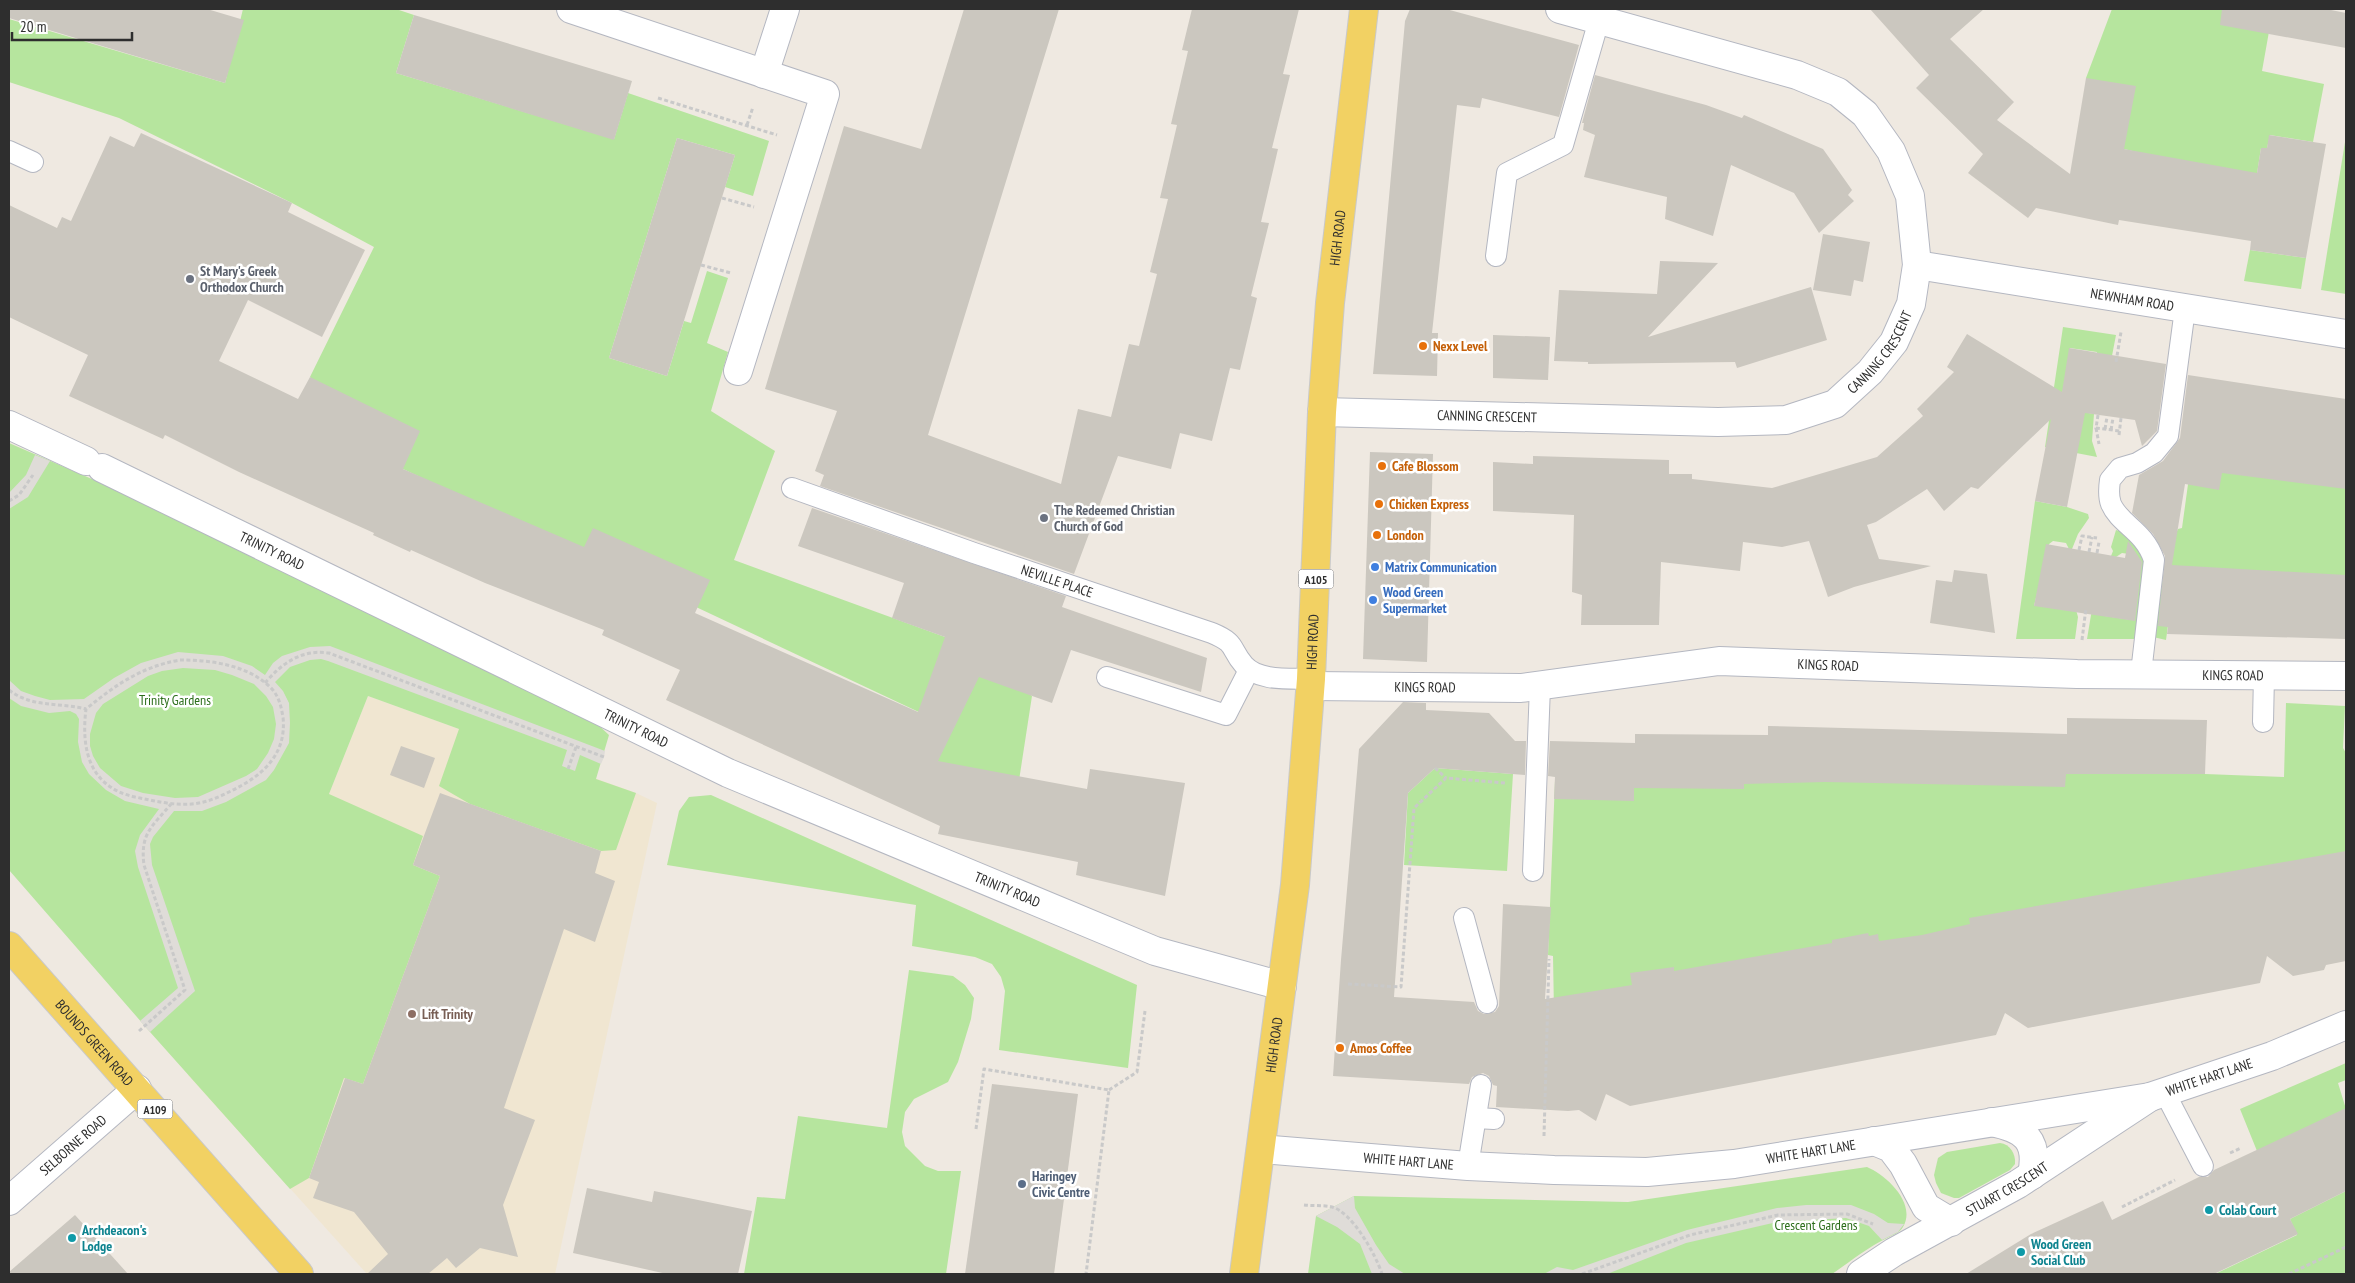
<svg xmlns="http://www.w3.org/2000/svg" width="2355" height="1283" font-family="'PT Sans Narrow',sans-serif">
  <rect width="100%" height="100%" fill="#efe9e1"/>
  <!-- education -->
  <path fill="#f0e6d1" d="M368 696 636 793 657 803 555 1274H367L188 1075 241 954 329 794Z"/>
  <!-- green -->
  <g fill="#b6e59e">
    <path d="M243 9H396L414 15 396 73 614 139 628 93 769 141 753 196 725 187 735 155 677 138 609 358 667 376 684 321 691 323 707 271 728 278 707 343 728 352 711 411 775 451 734 560 945 637 1032 696 1018 787 927 758 940 722 403 469 310 377 374 247 292 203 119 118 9 82V19L225 83Z"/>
    <path d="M2112 9H2273L2262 71 2324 84 2313 142 2270 135 2267 148H2261L2256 180 2124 149 2086 78Z"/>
    <path d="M2346 136V294L2321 290Z"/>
    <path d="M2250 250 2306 258 2301 289 2244 281Z"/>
    <path d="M2063 327 2116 335 2111 361 2097 359V352L2070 348 2060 408 2094 414 2092 441 2097 457 2045 447Z"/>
    <path d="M2196 426 2346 449V594L2173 588 2166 640 2153 637 2168 551 2178 529 2182 528Z"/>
    <path d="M9 443 200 526 595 722 609 735 596 779 636 793 616 850 601 851 470 804 439 786 459 729 368 696 329 794 423 836 413 865 440 876 363 1084 344 1078 309 1178 290 1189 150 1032 9 870Z"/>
    <path d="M2035 501 2067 507 2088 514 2089 518 2078 534 2072 549H2069L2066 543 2053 541 2049 544 2034 606H2075L2078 617 2075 639H2016Z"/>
    <path d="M2116 530 2132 535 2148 556 2138 639H2087L2092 609 2105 616 2132 620 2136 555 2122 553 2116 557 2111 556 2113 551 2111 547Z"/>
    <path d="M2286 703 2345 706 2343 748 2346 753V880L1554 1012 1553 956 1548 955 1555 781 1634 788H1697L1744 784 1767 772 2205 774 2284 777Z"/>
    <path d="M1435 768 1513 774 1507 871 1404 865 1408 793Z"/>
    <path d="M711 795 1137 985 1128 1068 999 1050 1005 991 1001 977 992 964 975 957 912 946 916 905 667 865 679 811 689 797Z"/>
    <path d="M909 970 953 976 965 985 974 998 971 1019 958 1062 948 1082 914 1099 905 1112 902 1132 905 1146 925 1166 938 1171H961L946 1274H744L757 1197 785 1199 798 1116 887 1128Z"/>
    <path d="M2346 1063V1080L2338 1083 2346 1109 2257 1151 2240 1109Z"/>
    <path d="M2000 1143C2010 1144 2016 1154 2015 1164L2010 1170 1959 1198H1954L1941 1193 1936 1183 1934 1175 1938 1158 1947 1152Z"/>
    <path d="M1867 1167C1886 1175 1917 1203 1903 1227 1900 1233 1892 1235 1887 1238 1868 1247 1850 1262 1832 1274H1308L1316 1216 1354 1196 1628 1202Z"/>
    <path d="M2346 1191V1274H2215L2297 1235 2290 1219Z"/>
  </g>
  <!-- plaza -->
  <g fill="#dfdcd8" fill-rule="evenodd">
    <path d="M35 455 50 461 28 497 9 509V493L26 475Z"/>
    <path d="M330 646 605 751 604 757 601 764 580 755 575 771 562 766 567 750 328 661 321 659 310 660 290 667 275 682 283 691 289 703 290 723 289 743 274 770 266 780 226 802 202 811H174L153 837 150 844 152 865 195 991 150 1032 140 1021 178 988 138 867 135 851 140 835 159 809 125 801 106 790 89 774 82 762 78 742 79 719 76 714 70 711 49 713 21 706 9 698V680L21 691 35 696 50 700 84 699 114 678 141 663 178 652 223 656 252 666 265 675 273 663 282 656 310 647ZM183 668 215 670 232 675 254 684 266 696 273 707 276 724 274 739 268 753 257 769 246 776 198 797 175 798 143 793 121 786 100 768 93 756 90 746V734L96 713 103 704 148 676 162 671Z"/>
    <path d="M1354 1196 1355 1208 1376 1245 1389 1264 1405 1274H1372L1360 1244 1337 1227 1316 1216Z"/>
    <path d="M1806 1205H1851L1874 1214 1888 1223 1904 1224 1898 1232 1882 1240 1869 1226 1846 1218 1777 1222 1686 1243 1607 1274H1544L1557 1267 1573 1270 1687 1230 1777 1208Z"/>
  </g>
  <!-- building -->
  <g fill="#cbc7bf">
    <path d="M9 9H207L244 20 225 83 9 18Z"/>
    <path d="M964 9H1059L928 435 1061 484 1078 409 1111 417 1129 344 1139 346 1157 274 1150 272 1168 199 1160 198 1177 125 1171 124 1188 51 1182 50 1192 9H1299L1283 74 1290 75 1272 148 1278 149 1261 222 1269 223 1251 296 1257 298 1240 370 1230 368 1212 441 1180 433 1171 469 1118 456 1074 574 820 486 824 475 815 471 837 411 765 389 844 126 921 149Z"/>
    <path d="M1410 9H1446L1579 45 1559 117 1482 98 1480 108 1457 105 1432 333H1438L1437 376 1373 374 1405 21Z"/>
    <path d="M1870 9H1984L1950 39 2014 102 1997 120 2070 174 2086 78 2136 86 2124 149 2257 173 2261 148H2267L2269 135 2326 144 2306 258 2250 250 2251 241 2119 220 2118 225 2036 208 2028 218 1968 173 1983 154 1916 88 1929 75Z"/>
    <path d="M2222 9H2326L2346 13V48L2220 25Z"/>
    <path d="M414 15 632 81 614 140 396 73Z"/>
    <path d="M1595 75 1706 105 1742 118 1744 115 1823 149 1852 190 1848 195 1854 201 1819 233 1794 193 1731 165 1713 236 1665 219 1667 197 1584 177 1595 135 1583 130 1584 123H1582Z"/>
    <path d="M141 133 292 203 288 212 365 250 322 337 248 300 219 361 298 399 310 377 420 431 403 469 584 547 593 528 710 580 695 613 918 712 945 637 892 618 904 583 798 546 812 508 1066 596 1062 607 1207 658 1201 692 1071 650 1052 703 979 677 938 761 1087 789 1090 769 1185 783 1165 896 1076 875 1078 862 938 834 940 826 666 700 680 670 602 635 604 630 485 583 411 550 410 552 373 535 374 533 239 472 165 435 163 439 69 396 88 355 9 317V205L57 228 62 217 71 221 110 136 134 147Z"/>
    <path d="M677 138 735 155 667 376 609 358Z"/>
    <path d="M1823 234 1870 242 1863 282 1854 280 1851 296 1813 290Z"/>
    <path d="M1660 261 1718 263 1648 337 1811 287 1827 340 1737 368 1735 362 1588 364V362L1554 361 1559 290 1657 294Z"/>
    <path d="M1967 334 2062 392 2069 348 2166 364 2157 431 2142 446 2135 420 2085 413 2067 507 2035 501 2051 419 1978 489 1971 487 1944 511 1927 489 1876 522 1867 525 1879 559 1931 566 1854 587 1828 597 1809 541 1782 547 1743 542 1740 571 1661 562 1659 625H1581L1582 595 1572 592 1574 515 1493 511V462L1533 464V456L1669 460V474H1692V479L1772 488 1877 457 1923 416 1917 409 1954 372 1947 367Z"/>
    <path d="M1493 335 1550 337 1548 380 1493 378Z"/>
    <path d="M2188 375 2346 399V489L2222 473 2219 490 2185 484 2172 565 2346 575V639L2167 634 2168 627 2158 626 2165 556 2153 534 2132 513 2139 475 2163 461 2180 438Z"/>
    <path d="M1370 452 1433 454 1427 662 1363 659Z"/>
    <path d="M2128 541 2142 562 2135 621 2034 606 2046 544 2125 558Z"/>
    <path d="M1954 570 1987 574 1995 633 1930 623 1936 580 1952 582Z"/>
    <path d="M1403 702 1426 703V710L1489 713 1515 741H1526L1525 775 1435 768 1408 793 1394 997 1474 1002 1478 1011 1484 1014 1495 1012 1499 1006 1503 904 1551 907 1545 999 1632 985 1630 973 1674 967V971L1832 943V940L1868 933 1869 936 1878 934 1879 941 1922 935 1970 924 1969 918 2346 851V961L2326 965 2324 970 2293 976 2267 956 2260 983 2028 1028 2005 1013 1996 1035 1630 1106 1606 1094 1596 1121 1579 1110 1568 1111 1496 1107 1497 1086 1493 1085 1489 1076 1483 1073 1472 1077 1469 1084 1333 1076 1341 960 1359 749Z"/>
    <path d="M2067 718 2207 720 2205 774H2066L2065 787 1825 782 1744 784V789L1634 788V801L1554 799 1555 777 1548 776 1550 741 1635 743V734L1768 735V726L2067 734Z"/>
    <path d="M401 746 435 758 424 788 390 775Z"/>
    <path d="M440 793 601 851 595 873 615 881 595 942 564 929 504 1108 535 1120 503 1205 518 1257 480 1248 456 1268 447 1258 428 1274H367L388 1254 354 1212 313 1198 319 1182 309 1178 345 1078 363 1084 440 876 413 865Z"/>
    <path d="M992 1084 1078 1094 1054 1274H965Z"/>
    <path d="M2346 1108V1191L2290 1219 2298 1234 2214 1274H1966L2031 1234 2103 1201 2112 1220 2199 1177H2208L2214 1170Z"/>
    <path d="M587 1188 652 1202 654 1191 752 1211 738 1274H667L573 1253Z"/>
    <path d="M75 1215 128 1274H9V1272Z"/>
  </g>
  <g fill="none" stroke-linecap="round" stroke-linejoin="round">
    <defs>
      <g id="service">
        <path d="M9 151 33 162"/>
        <path d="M1496 256 1507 173 1563 145 1599 20"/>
        <path id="s1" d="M792 488 974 553 1212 633C1238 644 1229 648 1244 665 1259 682 1291 678 1311 679"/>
        <path d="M2141 673 2154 560C2144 530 2120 525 2111 504 2108 496 2109 487 2110 480L2120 468 2137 463 2154 453 2168 436 2185 309"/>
        <path d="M1107 677 1226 715 1249 670"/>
        <path d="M2263 722 2264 675"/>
        <path d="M1533 871 1540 686"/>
        <path d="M1464 918 1487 1003"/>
        <path d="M2165 1093 2203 1166"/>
        <path d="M1476 1118 1494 1119"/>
        <path d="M1468 1166 1481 1085"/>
      </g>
      <g id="minor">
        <path d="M571 9 825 94 738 371"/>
        <path d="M764 74 785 9"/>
        <path id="s2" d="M1917 265 2346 334"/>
        <path id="s3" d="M1322 412 1718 422 1786 420 1835 404 1870 372 1894 342 1911 304 1917 265 1910 196 1891 151 1865 114 1838 92 1797 75 1560 9"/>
        <path d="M9 425 86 461"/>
        <path id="s4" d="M102 468 728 773 1155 951 1282 986"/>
        <path id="s5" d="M1311 686 1521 688 1719 661 2077 674 2346 676"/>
        <path d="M1992 1122C2025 1129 2039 1140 2032 1175"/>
        <path d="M1874 1141 1891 1148 1903 1164 1926 1207 1951 1222"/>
        <path id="s6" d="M9 1201 137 1089"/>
        <path id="s7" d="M1861 1274 1894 1252 2018 1184 2150 1097"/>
      </g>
      <g id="tertiary">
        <path id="s8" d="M1261 1149 1468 1166 1554 1170 1647 1172 1734 1164 2150 1097 2272 1056 2346 1025"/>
      </g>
      <g id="primary">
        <path id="s9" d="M9 946 299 1274"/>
        <path id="s10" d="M1244 1274 1295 885 1311 679 1322 412 1330 303 1364 9"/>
      </g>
    </defs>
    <!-- service casing -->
    <use href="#service" stroke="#b4b7c1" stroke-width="22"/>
    <!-- minor casing -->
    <use href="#minor" stroke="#b4b7c1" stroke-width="30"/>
    <!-- tertiary casing -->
    <use href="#tertiary" stroke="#b4b7c1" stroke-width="30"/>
    <!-- primary casing -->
    <use href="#primary" stroke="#c9c9c9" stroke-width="30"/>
    <!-- path -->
    <g stroke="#c9c9c9" stroke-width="3" stroke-dasharray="4 2.5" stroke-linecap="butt">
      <path d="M658 98 777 135"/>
      <path d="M747 125 753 107"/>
      <path d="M722 198 754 207"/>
      <path d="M701 265 731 273"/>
      <path d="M2116 362 2121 332"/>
      <path d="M2098 415 2096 428 2120 431"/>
      <path d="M2096 428 2099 444"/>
      <path d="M2105 429 2107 417"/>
      <path d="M2111 430 2113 418"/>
      <path d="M2119 435 2121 418"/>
      <path d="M9 501 19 495 33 475"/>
      <path d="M2079 550 2082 536 2097 538"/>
      <path d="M2089 552 2092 537"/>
      <path d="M2097 553 2099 542"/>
      <path d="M2082 640 2086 608"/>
      <path d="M180 660C212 660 249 665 272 689 279 697 281 706 283 717 287 755 262 776 231 791 221 796 210 801 199 803 177 807 156 801 135 797 89 787 81 749 86 709 117 684 141 667 180 660Z"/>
      <path d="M265 683C282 663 302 649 329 653L604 757"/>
      <path d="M9 690C32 708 58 702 86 709"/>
      <path d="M1435 768 1446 778"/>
      <path d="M568 769 576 747"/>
      <path d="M1348 984 1401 987 1414 808 1446 778 1505 783"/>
      <path d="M139 1031 185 990 144 865C140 833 152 827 171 804"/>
      <path d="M1109 1090 1137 1072 1145 1011"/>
      <path d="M976 1129 984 1069 1109 1090 1086 1274"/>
      <path d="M1544 1136 1549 959"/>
      <path d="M2230 1153 2241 1148"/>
      <path d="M1304 1205C1313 1206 1323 1205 1332 1207 1352 1212 1376 1255 1382 1274"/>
      <path d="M2122 1207 2175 1180"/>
      <path d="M1582 1274 1690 1235 1778 1215 1847 1214 1873 1224"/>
      <path d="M2289 1274 2346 1247"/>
    </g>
    <!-- service -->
    <use href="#service" stroke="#fff" stroke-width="20"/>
    <!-- minor -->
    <use href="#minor" stroke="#fff" stroke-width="28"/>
    <!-- tertiary -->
    <use href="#tertiary" stroke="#fff" stroke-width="28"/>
    <!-- primary -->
    <use href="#primary" stroke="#f2d163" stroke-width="28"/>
  </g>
  <!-- markers -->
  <g fill="#6b7280" stroke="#fff" stroke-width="2">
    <circle cx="190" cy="279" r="5"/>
    <circle cx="1044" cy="518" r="5"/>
  </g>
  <g fill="#e8710a" stroke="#fff" stroke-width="2">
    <circle cx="1423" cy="346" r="5"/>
    <circle cx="1382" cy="466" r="5"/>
    <circle cx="1379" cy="504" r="5"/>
    <circle cx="1377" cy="535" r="5"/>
    <circle cx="1340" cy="1048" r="5"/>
  </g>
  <g fill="#3f7fe0" stroke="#fff" stroke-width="2">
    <circle cx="1375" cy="567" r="5"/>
    <circle cx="1373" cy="600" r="5"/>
  </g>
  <circle fill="#8d6e63" stroke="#fff" stroke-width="2" cx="412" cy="1014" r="5"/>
  <circle fill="#5c6f8a" stroke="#fff" stroke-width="2" cx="1022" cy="1184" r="5"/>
  <g fill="#0f9aa8" stroke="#fff" stroke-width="2">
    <circle cx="2209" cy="1210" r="5"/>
    <circle cx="72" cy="1238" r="5"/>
    <circle cx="2021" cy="1252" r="5"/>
  </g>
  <g text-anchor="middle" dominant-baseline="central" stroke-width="5" stroke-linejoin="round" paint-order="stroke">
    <!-- shield labels -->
    <g fill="#fff" stroke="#6d6d6d" stroke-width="1">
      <rect x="1298.5" y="569.5" width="35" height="19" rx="4"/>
      <rect x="137.5" y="1099.5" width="35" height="19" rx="4"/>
    </g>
    <g font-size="12" font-weight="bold" fill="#2e2e2e">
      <text x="1316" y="579">A105</text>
      <text x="155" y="1109">A109</text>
    </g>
    <!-- street labels -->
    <g font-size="14" fill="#2e2e2e" stroke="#fff">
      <text stroke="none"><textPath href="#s10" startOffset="1041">HIGH ROAD</textPath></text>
      <text stroke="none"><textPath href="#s2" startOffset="218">NEWNHAM ROAD</textPath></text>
      <text stroke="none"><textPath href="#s3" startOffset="585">CANNING CRESCENT</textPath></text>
      <text stroke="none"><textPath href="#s3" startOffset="165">CANNING CRESCENT</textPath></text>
      <text stroke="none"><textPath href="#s4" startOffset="189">TRINITY ROAD</textPath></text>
      <text stroke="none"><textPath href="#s1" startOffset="281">NEVILLE PLACE</textPath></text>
      <text stroke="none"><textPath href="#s10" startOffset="636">HIGH ROAD</textPath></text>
      <text stroke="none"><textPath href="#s5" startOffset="519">KINGS ROAD</textPath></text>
      <text stroke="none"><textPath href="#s5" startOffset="924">KINGS ROAD</textPath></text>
      <text stroke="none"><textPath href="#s5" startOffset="114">KINGS ROAD</textPath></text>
      <text stroke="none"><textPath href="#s4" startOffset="594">TRINITY ROAD</textPath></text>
      <text stroke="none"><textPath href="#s4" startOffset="999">TRINITY ROAD</textPath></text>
      <text stroke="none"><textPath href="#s9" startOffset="129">BOUNDS GREEN ROAD</textPath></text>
      <text stroke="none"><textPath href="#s10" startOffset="231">HIGH ROAD</textPath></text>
      <text stroke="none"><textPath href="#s8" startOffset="958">WHITE HART LANE</textPath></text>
      <text stroke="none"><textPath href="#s6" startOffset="85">SELBORNE ROAD</textPath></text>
      <text stroke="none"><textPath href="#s8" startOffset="552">WHITE HART LANE</textPath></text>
      <text stroke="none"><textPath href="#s8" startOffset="148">WHITE HART LANE</textPath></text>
      <text stroke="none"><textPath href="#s7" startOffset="169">STUART CRESCENT</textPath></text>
    </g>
    <!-- worship labels -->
    <g font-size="14" font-weight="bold" fill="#5b616d" stroke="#fff" text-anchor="start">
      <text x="200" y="271">St Mary's Greek<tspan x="200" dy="16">Orthodox Church</tspan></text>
      <text x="1054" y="510">The Redeemed Christian<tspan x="1054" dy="16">Church of God</tspan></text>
    </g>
    <!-- food labels -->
    <g font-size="14" font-weight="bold" fill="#c56008" stroke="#fff" text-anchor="start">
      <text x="1433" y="346">Nexx Level</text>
      <text x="1392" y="466">Cafe Blossom</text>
      <text x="1389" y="504">Chicken Express</text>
      <text x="1387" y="535">London</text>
      <text x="1350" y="1048">Amos Coffee</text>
    </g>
    <!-- shop labels -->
    <g font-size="14" font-weight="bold" fill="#366cbe" stroke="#fff" text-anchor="start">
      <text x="1385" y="567">Matrix Communication</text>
      <text x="1383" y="592">Wood Green<tspan x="1383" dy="16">Supermarket</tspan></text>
    </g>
    <!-- park labels -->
    <g font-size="14" fill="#2c6e1b" stroke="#fff">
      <text x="175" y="700">Trinity Gardens</text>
      <text x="1816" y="1225">Crescent Gardens</text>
    </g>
    <!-- education labels -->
    <g font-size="14" font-weight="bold" fill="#785e54" stroke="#fff" text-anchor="start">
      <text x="422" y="1014">Lift Trinity</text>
    </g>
    <!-- service labels -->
    <g font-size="14" font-weight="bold" fill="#4e5e75" stroke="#fff" text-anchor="start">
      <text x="1032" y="1176">Haringey<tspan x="1032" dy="16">Civic Centre</tspan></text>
    </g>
    <!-- culture labels -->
    <g font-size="14" font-weight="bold" fill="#0d838f" stroke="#fff" text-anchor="start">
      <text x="2219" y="1210">Colab Court</text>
      <text x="82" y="1230">Archdeacon's<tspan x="82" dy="16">Lodge</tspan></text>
      <text x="2031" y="1244">Wood Green<tspan x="2031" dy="16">Social Club</tspan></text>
    </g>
  </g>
  <!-- border -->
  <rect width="2355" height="1283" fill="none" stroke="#2e2e2e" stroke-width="20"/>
  <!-- scale -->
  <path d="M12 32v8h120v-8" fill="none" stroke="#2e2e2e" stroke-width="2.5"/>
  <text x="20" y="32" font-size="15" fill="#2e2e2e" stroke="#ffffff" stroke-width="4" paint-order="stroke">20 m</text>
</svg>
